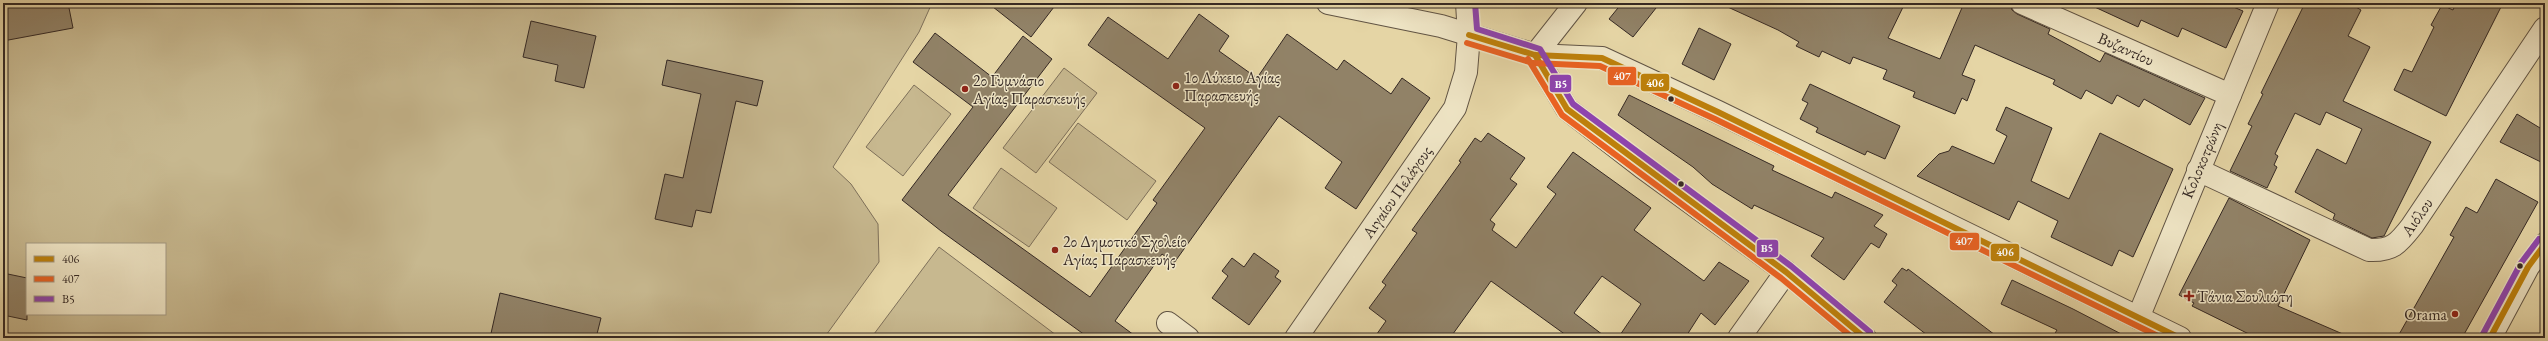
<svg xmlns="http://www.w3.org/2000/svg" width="2548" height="341" font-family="'EB Garamond',serif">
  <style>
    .green { fill: #c7b88f; stroke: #7e705a; fill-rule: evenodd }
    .building { fill: #918267; stroke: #352924 }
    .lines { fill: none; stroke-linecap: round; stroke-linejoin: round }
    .minor-casing { stroke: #615444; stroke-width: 24 }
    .minor { stroke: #eee4c4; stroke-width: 22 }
    .bus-1-casing { stroke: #eee4c4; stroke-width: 9 }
    .bus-2-casing { stroke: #eee4c4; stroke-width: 9 }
    .bus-3-casing { stroke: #eee4c4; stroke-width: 9 }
    .bus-1 { stroke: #bd800b; stroke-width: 6 }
    .bus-2 { stroke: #e96222; stroke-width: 6 }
    .bus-3 { stroke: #8e44ad; stroke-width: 6 }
    .poi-dot { fill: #8f2418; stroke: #eee4c4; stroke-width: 1.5 }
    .bus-dot { fill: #352924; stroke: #eee4c4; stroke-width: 1.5 }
    .labels { text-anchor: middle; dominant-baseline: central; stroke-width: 3; stroke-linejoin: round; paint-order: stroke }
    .street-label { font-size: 16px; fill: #352924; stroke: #eee4c4 }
    .poi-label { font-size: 16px; fill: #352924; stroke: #eee4c4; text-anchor: start }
    .line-badge { stroke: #eee4c4; stroke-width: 1.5 }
    .badge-label { font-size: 11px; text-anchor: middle; font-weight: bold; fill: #fff }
  </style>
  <rect width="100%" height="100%" fill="#e5d5a5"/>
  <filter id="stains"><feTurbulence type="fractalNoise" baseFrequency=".005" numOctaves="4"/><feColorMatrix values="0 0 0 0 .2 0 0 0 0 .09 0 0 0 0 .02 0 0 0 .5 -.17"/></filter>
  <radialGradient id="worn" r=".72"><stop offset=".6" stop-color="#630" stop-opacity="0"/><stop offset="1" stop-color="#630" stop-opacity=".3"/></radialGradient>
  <g class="green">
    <path d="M3,3H932L919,32L833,167L851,184L878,224L879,262L824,338H3ZM27,244H165V314H27Z"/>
    <polygon points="1064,68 1097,93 1036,173 1003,148"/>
    <polygon points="914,85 951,114 903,176 866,147"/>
    <polygon points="1078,123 1156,181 1127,220 1049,162"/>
    <polygon points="1001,168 1057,208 1029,247 973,208"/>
    <polygon points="939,247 1060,338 871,338"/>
  </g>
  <g class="building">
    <polygon points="3,3 68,3 73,28 3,41"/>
    <polygon points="988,3 1057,3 1031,37"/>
    <polygon points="1622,3 1660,3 1633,37 1609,19"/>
    <polygon points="1719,3 1905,3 1888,38 1940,59 1964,3 2010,3 2012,10 2017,14 2050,29 2048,34 2100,62 2105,53 2205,98 2190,125 2144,99 2139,107 2117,95 2112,104 2086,90 2081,99 2053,84 2055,80 1975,45 1962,75 1975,80 1967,101 1962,98 1955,114 1913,97 1915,92 1883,79 1887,70 1853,57 1850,64 1822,51 1819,57 1796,46 1799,42 1778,30"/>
    <polygon points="2086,3 2224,3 2243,11 2226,48 2182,28 2178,37 2141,20 2138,27"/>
    <polygon points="2305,3 2349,3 2361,10 2348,36 2370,47 2343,101 2431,142 2384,236 2372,238 2333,219 2335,214 2295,192 2317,149 2346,164 2362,129 2326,112 2320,125 2295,113 2275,154 2278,156 2274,165 2277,167 2267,188 2230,171 2252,126 2248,124 2263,94 2261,93"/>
    <polygon points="2456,3 2503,3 2446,116 2394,90 2404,69 2412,72 2434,27 2431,25 2442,5 2453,10"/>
    <polygon points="1199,14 1229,36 1219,51 1257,78 1287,34 1337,70 1344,60 1391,94 1402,78 1430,98 1356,209 1325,188 1342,162 1279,116 1174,263 1162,254 1115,321 1138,338 1089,338 941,231 902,200 973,107 913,62 935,33 992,77 1023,36 1052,59 948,195 1090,297 1157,203 1153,200 1205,128 1088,45 1108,17 1168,59"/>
    <polygon points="531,21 596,36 584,88 555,81 558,65 523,57"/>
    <polygon points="1699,28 1731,44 1714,80 1682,64"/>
    <polygon points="667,60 763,81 757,106 736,101 711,213 696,210 692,227 655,219 665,174 683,178 701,94 662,85"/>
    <polygon points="1810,84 1900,126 1885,159 1867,151 1865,155 1816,132 1818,128 1800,119 1808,103 1802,100"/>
    <polygon points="1629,95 1774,166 1772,170 1832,198 1835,192 1883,215 1874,226 1887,234 1879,248 1871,243 1844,280 1811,256 1824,238 1754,205 1752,209 1712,184 1693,167 1618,115"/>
    <polygon points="2006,107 2052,128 2031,181 2069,199 2100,133 2173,169 2133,257 2119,250 2112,266 2051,237 2058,221 2018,201 2009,220 1917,176 1939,154 1949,151 1952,146 1994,164 2007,136 1996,130"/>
    <polygon points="2517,114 2545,131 2545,164 2500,142"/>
    <polygon points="1488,133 1525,158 1510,179 1517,184 1490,220 1495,224 1492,230 1516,248 1556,194 1547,187 1573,152 1651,208 1634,230 1704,281 1719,262 1749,281 1715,325 1701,313 1685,338 1618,338 1641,304 1602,276 1574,313 1607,338 1570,338 1491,281 1450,338 1374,338 1386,321 1369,308 1386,285 1382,282 1417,233 1412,230 1461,162 1459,161 1475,138 1481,142"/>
    <polygon points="2496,179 2538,202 2462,338 2397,338 2454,237 2450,235 2466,207 2477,213"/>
    <polygon points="2229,198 2310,240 2278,306 2352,338 2257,338 2192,306 2194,303 2179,295"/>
    <polygon points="1254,253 1279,271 1275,277 1281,281 1249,325 1212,298 1228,276 1222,271 1232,258 1244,267"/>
    <polygon points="1902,268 1907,271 1908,269 1999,338 1931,338 1884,302 1897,285 1892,281"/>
    <polygon points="3,273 27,278 27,320 3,315"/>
    <polygon points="2012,280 2073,309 2129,338 2052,338 2057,330 2001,304"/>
    <polygon points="500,293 601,318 596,338 490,338"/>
  </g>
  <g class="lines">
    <defs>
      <g id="minor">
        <polyline points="1328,3 1441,26 1535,55 1602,58 1718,112 2180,338"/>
        <polyline points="2022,3 2230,95"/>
        <polyline points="1535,55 1567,109 1642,167 1786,272 1865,338"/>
        <polyline points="1535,55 1576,3"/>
        <path d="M2198,170L2369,250C2392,251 2398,244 2412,226L2545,28"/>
        <polyline points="2138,318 2268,3"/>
        <polyline points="1168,323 1188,338"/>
        <polyline points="1296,338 1455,108 1466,72 1469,35 1467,3"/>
        <polyline points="1739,338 1786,272"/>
        <polyline points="2490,338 2528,267 2545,244"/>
      </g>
    </defs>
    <use href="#minor" class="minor-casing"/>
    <use href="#minor" class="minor"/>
    <defs>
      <g id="bus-1">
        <polyline points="1469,35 1535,55 1602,58 1718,112 2180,338"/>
        <polyline points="1535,55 1567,109 1786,272 1865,338"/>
        <polyline points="2490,338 2528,267 2545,244"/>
      </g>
      <g id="bus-2">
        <polyline points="1467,43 1533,63 1600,66 1715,119 2162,338"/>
        <polyline points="1528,59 1562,115 1781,278 1853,338"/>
      </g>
      <g id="bus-3">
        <polyline points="1475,3 1477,29 1540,49 1573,104 1791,266 1870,332"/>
        <polyline points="2483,334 2521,263 2539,239"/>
      </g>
    </defs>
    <use href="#bus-1" class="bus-1-casing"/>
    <use href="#bus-2" class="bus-2-casing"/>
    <use href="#bus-3" class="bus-3-casing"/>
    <use href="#bus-1" class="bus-1"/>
    <use href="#bus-2" class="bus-2"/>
    <use href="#bus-3" class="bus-3"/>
  </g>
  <g class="poi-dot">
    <circle cx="1176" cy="86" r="4"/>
    <circle cx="965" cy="89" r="4"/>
    <circle cx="1055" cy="250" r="4"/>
    <path d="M2187 290h4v4h4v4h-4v4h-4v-4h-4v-4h4z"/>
    <circle cx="2455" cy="314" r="4"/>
  </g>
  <g class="bus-dot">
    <circle cx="1671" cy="99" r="3.5"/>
    <circle cx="1681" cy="184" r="3.5"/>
    <circle cx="2520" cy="266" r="3.5"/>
  </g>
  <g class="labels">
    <g class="street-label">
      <text transform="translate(2126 49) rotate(24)">Βυζαντίου</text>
      <text transform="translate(2202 160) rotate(-67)">Κολοκοτρώνη</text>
      <text transform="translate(1397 192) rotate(-55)">Αιγαίου Πελάγους</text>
      <text transform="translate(2417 217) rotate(-55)">Αιόλου</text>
    </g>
    <g class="poi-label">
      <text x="1184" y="77">1ο Λύκειο Αγίας<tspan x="1184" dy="18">Παρασκευής</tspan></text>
      <text x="973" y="80">2ο Γυμνάσιο<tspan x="973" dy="18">Αγίας Παρασκευής</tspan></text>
      <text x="1063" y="241">2ο Δημοτικό Σχολείο<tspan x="1063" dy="18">Αγίας Παρασκευής</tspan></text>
      <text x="2197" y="296">Τάνια Σουλιώτη</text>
      <text x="2447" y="314" text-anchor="end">Orama</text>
    </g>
  </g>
  <g class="line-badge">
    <rect x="1607" y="66" width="30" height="20" rx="4" fill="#e96222"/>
    <rect x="1640" y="73" width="30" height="19" rx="4" fill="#bd800b"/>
    <rect x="1549" y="74" width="23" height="19" rx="4" fill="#8e44ad"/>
    <rect x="1949" y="232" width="31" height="19" rx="4" fill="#e96222"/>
    <rect x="1756" y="239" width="23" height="19" rx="4" fill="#8e44ad"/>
    <rect x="1990" y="243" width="30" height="19" rx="4" fill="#bd800b"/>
  </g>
  <g class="badge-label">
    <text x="1622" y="80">407</text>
    <text x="1655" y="87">406</text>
    <text x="1561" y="88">Β5</text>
    <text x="1964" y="245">407</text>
    <text x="1767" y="252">Β5</text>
    <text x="2005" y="256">406</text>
  </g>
  <rect width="2548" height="341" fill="none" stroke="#e5d5a5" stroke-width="16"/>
  <rect x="4" y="4" width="2540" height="333" fill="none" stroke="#352924" stroke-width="2"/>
  <rect x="8" y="8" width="2532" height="325" fill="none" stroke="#352924"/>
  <rect x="26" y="243" width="140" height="72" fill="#eee4c4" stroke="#a49984"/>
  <rect x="34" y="256" width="20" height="6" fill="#bd800b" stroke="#a49984"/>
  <text x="62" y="263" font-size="12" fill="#352924">406</text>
  <rect x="34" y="276" width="20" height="6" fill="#e96222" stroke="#a49984"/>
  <text x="62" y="283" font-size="12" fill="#352924">407</text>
  <rect x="34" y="296" width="20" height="6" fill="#8e44ad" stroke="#a49984"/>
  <text x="62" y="303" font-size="12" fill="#352924">Β5</text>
  <rect width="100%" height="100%" filter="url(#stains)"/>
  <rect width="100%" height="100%" fill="url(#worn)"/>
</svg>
